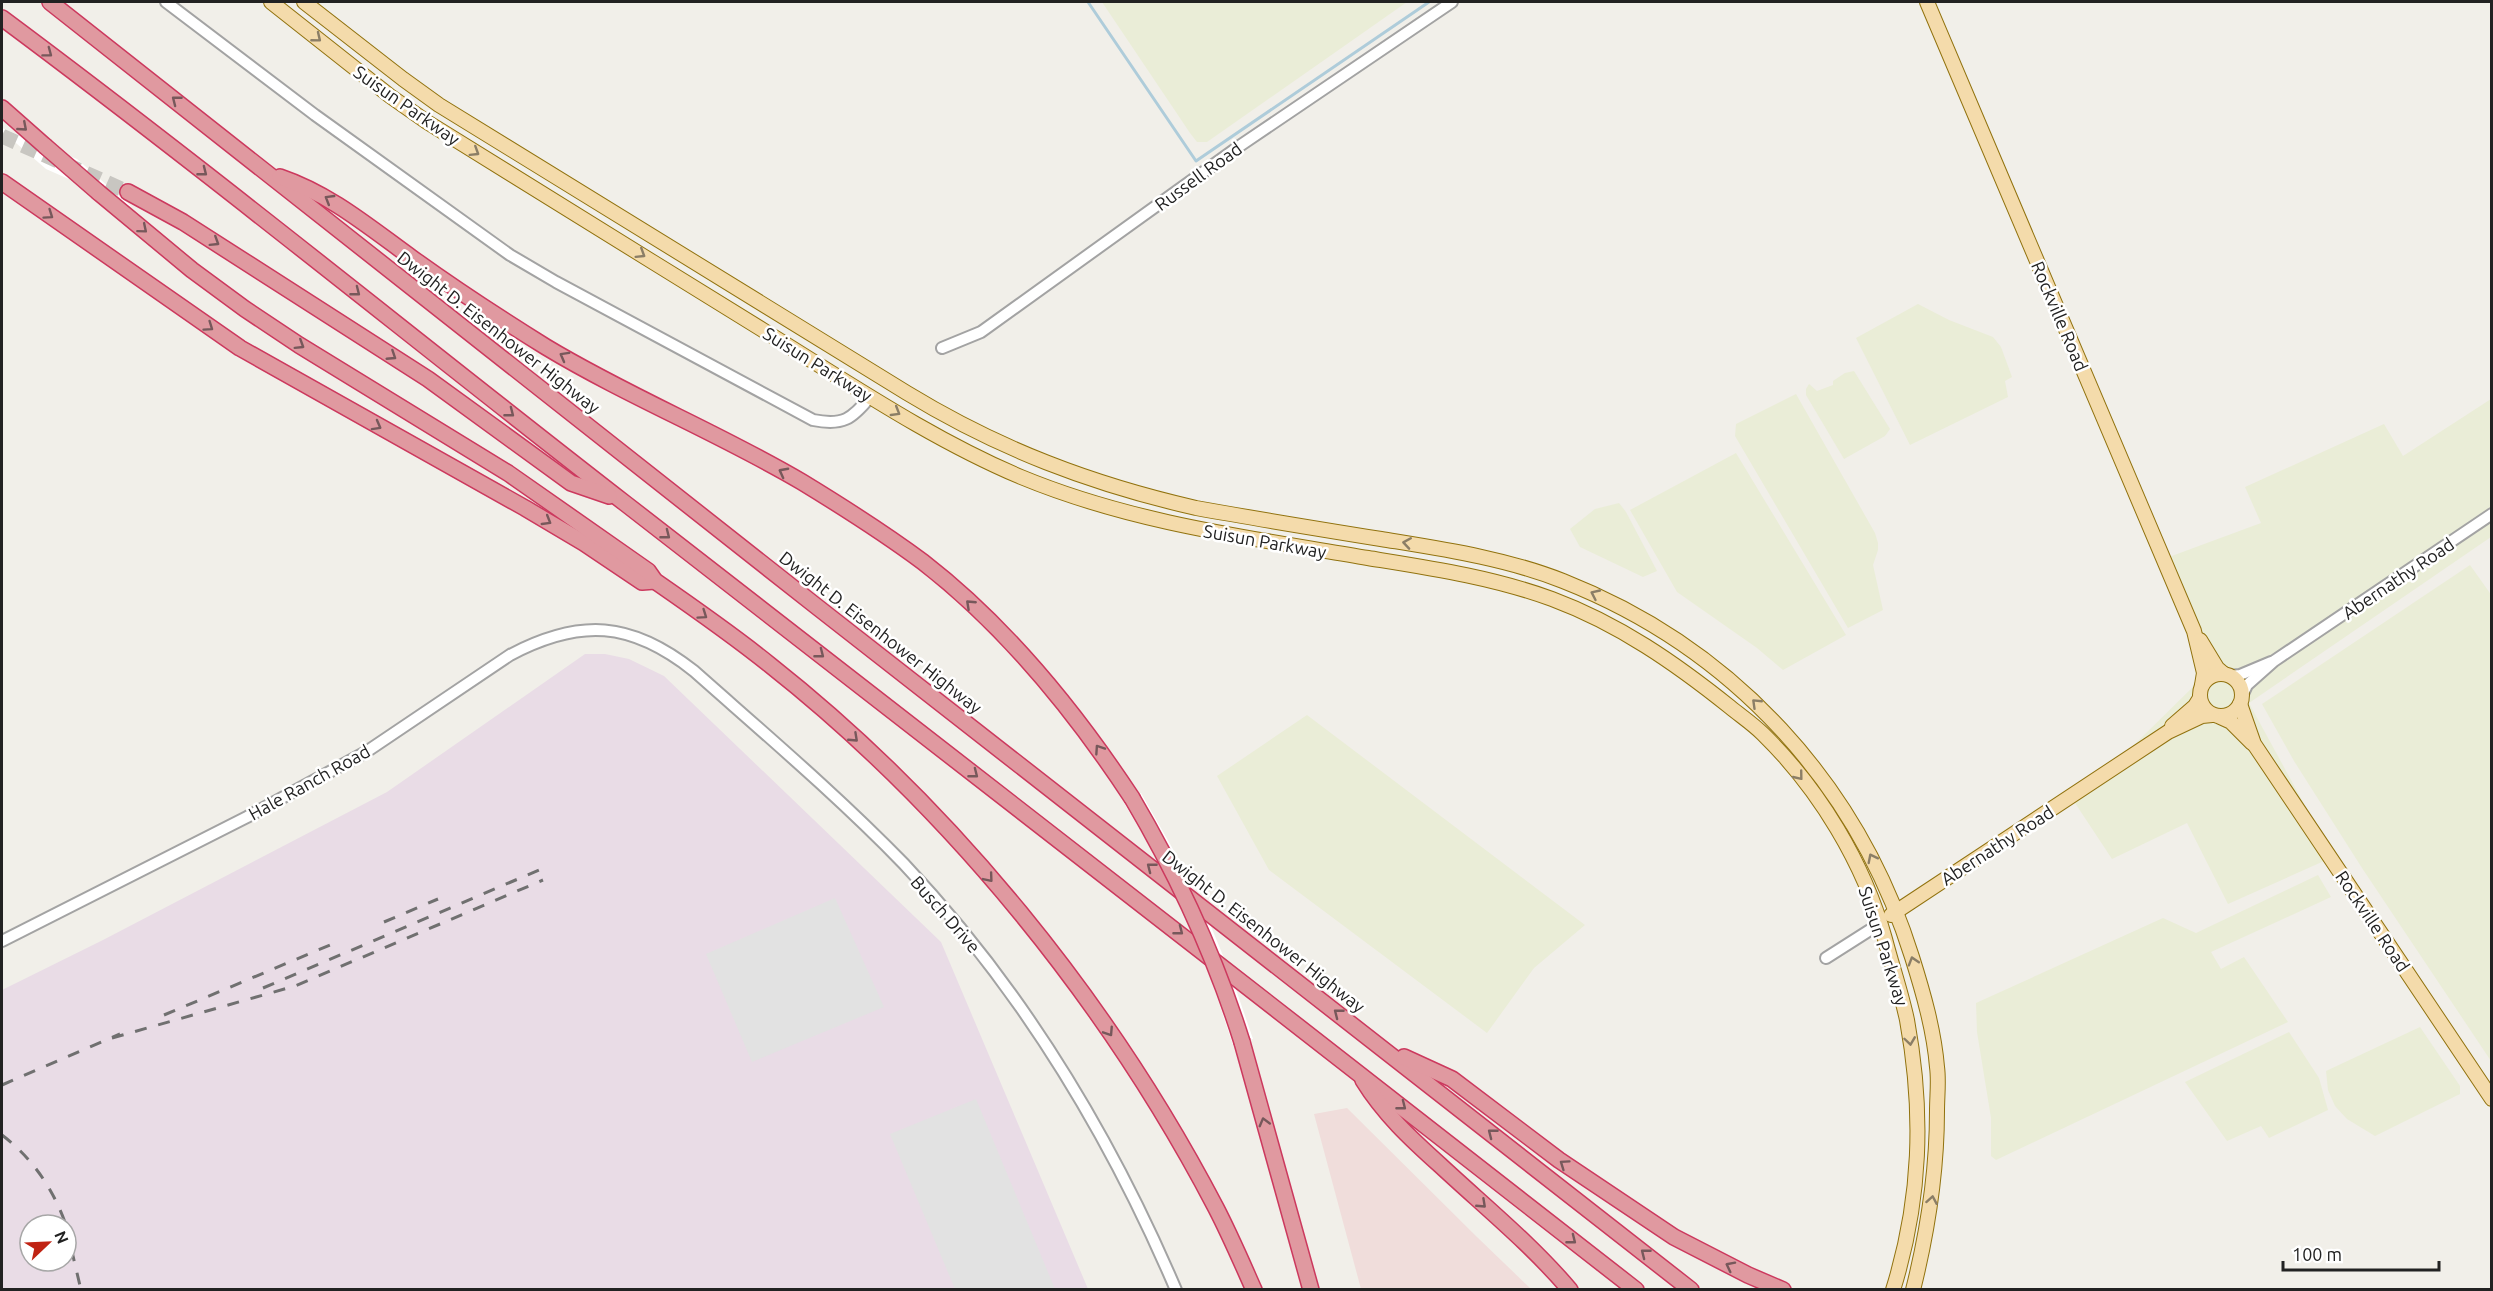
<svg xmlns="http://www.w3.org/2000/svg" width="2493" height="1291" font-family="Ubuntu,sans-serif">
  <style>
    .commercial { fill: #f0dddb }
    .industrial { fill: #e9dce6; fill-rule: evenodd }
    .farmland { fill: #eaedd7 }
    .parking { fill: #e2e2e2 }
    .pier { fill: #fff }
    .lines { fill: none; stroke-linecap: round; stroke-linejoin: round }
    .stream { stroke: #aeccda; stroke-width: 3 }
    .highway-tunnel { stroke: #c8c6c1; stroke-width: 15; stroke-dasharray: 15 8; stroke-linecap: butt }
    .minor-casing { stroke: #a3a3a3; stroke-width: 14 }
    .major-casing { stroke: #91720e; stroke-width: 16 }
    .highway-casing { stroke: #cc395e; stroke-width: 18 }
    .minor { stroke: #fff; stroke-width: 10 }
    .major { stroke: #f4dbab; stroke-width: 14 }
    .highway { stroke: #e099a0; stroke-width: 15 }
    .rail { stroke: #707070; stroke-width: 3; stroke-dasharray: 12 12; stroke-linecap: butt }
    .highway-bridge-casing { stroke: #cc395e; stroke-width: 18; stroke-linecap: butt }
    .highway-bridge { stroke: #e099a0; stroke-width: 15 }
    .oneway { stroke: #8b7e66 }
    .oneway2 { stroke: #77585b }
    .labels { text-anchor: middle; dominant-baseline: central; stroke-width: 5; stroke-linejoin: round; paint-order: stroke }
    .street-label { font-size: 18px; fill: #222; stroke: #fff }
  </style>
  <rect width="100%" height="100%" fill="#f1efe9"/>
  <polygon class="commercial" points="1347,1108 1477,1237 1531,1289 1361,1289 1314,1114"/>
  <path class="industrial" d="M585,654H605L629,659L664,676L941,942L1088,1289L2,1290V990L103,940L387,792ZM30,1225H66V1261H30Z"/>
  <g class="farmland">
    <polygon points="1102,2 1407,2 1207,142 1197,142 1190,133"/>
    <polygon points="1918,304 1949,320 1993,337 2001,347 2012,377 2005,381 2008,397 1910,445 1856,338"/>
    <polygon points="1854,371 1890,429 1885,436 1844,459 1806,395 1806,389 1809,384 1817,391 1833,385 1833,381 1845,373"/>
    <polygon points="1796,394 1875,533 1878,543 1878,550 1873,565 1883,610 1848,628 1735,436 1736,424"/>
    <polygon points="2491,399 2491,537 2249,703 2333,857 2228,904 2187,823 2112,859 2075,803 2198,682 2218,667 2169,557 2261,523 2245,487 2384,424 2403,456"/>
    <polygon points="1736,453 1846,635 1783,670 1757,648 1677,592 1630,510"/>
    <polygon points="1619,503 1626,512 1657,571 1643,577 1580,547 1570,529 1595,509"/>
    <polygon points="2470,565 2492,596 2491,1061 2362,868 2294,761 2262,704"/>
    <polygon points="1307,715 1585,925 1534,968 1487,1033 1269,870 1217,776"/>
    <polygon points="2318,875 2331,897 2211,952 2221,969 2244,957 2288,1022 1996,1160 1991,1156 1991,1118 1977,1032 1976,1003 2163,918 2196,933"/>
    <polygon points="2420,1027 2460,1086 2460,1094 2375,1136 2347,1119 2335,1106 2328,1090 2326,1071"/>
    <polygon points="2289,1032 2319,1078 2328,1110 2269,1138 2261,1126 2227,1141 2185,1082"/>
  </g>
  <g class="parking">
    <polygon points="835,898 884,1007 752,1062 706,954"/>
    <polygon points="976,1099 1055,1289 955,1289 890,1134"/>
  </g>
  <g class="pier">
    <polygon points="2,128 77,159 132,207 46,169 2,131"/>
    <polygon points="1141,793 1174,851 1205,912 1231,975 1253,1039 1233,1045 1212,982 1187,920 1158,860 1124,803"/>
  </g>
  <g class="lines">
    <polyline class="stream" points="1088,2 1196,161 1429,2"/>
    <polyline class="highway-tunnel" points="2,136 128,192"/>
    <defs>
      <g id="minor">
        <path d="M166,2L315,115L510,255L556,282L813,420C843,426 852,419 870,397"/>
        <polyline points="942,348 981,332 1241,145 1452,2"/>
        <polyline points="2229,676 2240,675 2271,662"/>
        <polyline points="2242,696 2247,685 2274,661 2492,514"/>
        <path d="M2,941L247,817L366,752L510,655C580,618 631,621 694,671C765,734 838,796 904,864C1021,988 1109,1133 1176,1290"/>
        <polyline points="1826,958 1881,923"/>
      </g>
      <g id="major">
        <path d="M271,2L390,96L427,122C539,192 653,262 766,332C849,383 931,439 1021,477C1132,523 1250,538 1368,558C1430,568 1492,577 1552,599C1619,624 1675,663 1730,707C1741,716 1753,724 1763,734C1819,789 1864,863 1885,939C1892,966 1901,992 1907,1020C1924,1113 1921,1200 1893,1290"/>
        <path d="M304,2L403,79L439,105L907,393C999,449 1091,484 1196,508C1257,519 1319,529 1381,539C1442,549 1505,558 1563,581C1733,648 1858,784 1912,957C1923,992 1934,1030 1937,1067C1939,1081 1937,1096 1937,1111C1937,1172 1928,1230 1913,1290"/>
        <polyline points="1927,2 2194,631 2204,673 2202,685"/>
        <polyline points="2200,640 2217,668 2224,674"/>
        <circle cx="2221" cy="695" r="21"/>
        <polyline points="2240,704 2254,744 2492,1099"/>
        <polyline points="2220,717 2231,722 2252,743"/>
        <polyline points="2172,726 2195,706 2200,698"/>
        <polyline points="1891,915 2168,732 2202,716 2212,715"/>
      </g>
      <g id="highway">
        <polyline points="50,2 816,606 1691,1290"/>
        <path d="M2,18C213,175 417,342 626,504C963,766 1300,1027 1636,1290"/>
        <polyline points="2,108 45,146"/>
        <path d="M280,177C330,194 369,227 412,258C455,289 501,319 546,347C629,397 719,433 802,482C843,507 884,533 923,562C1007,627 1074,710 1132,798"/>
        <polyline points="2,182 240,348 525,508 584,543 642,582 655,581"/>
        <path d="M98,192L192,270L245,309L299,345L508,473L648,571L655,581C694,608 733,635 770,665C951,808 1109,1003 1216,1208C1230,1235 1242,1263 1254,1290"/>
        <polyline points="128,192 183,222 428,379 571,483 609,496"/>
        <polyline points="1242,1042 1311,1290"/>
        <polyline points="1404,1057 1452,1079 1559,1160 1674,1237 1748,1275 1783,1290"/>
        <path d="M1363,1080C1384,1114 1411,1139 1440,1165C1484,1206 1531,1244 1570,1290"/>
      </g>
    </defs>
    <use href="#minor" class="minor-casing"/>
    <use href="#major" class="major-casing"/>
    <use href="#highway" class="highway-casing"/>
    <use href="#minor" class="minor"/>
    <use href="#major" class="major"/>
    <use href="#highway" class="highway"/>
    <g class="rail">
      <polyline points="384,922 438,899"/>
      <polyline points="263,988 539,870"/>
      <polyline points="164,1015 330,945"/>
      <polyline points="112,1038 295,986 543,880"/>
      <polyline points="2,1085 120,1034"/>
      <path d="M2,1135C32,1158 53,1188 66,1225"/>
      <polyline points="66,1226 81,1290"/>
    </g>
    <defs>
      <g id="highway-bridge">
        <polyline points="45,146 98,192"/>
        <path d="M1132,798C1178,876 1215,956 1242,1042"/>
      </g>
    </defs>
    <use href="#highway-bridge" class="highway-bridge-casing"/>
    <use href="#highway-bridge" class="highway-bridge"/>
  </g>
  <defs><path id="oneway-chevron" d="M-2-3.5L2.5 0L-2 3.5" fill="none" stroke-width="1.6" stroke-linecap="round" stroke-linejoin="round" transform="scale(1.5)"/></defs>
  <g class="oneway">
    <use href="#oneway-chevron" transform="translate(317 38) rotate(39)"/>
    <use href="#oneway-chevron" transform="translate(475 152) rotate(32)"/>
    <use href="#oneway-chevron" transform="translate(641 254) rotate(32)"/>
    <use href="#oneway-chevron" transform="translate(896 412) rotate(31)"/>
    <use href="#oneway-chevron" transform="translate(1407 543) rotate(-171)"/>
    <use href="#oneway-chevron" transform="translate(1595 594) rotate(-155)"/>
    <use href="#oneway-chevron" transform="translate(1756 703) rotate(-136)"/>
    <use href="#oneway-chevron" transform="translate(1799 776) rotate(51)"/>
    <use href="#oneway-chevron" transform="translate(1872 858) rotate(-117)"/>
    <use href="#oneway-chevron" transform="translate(1913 961) rotate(-107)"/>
    <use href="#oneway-chevron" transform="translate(1910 1041) rotate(82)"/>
    <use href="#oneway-chevron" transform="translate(1932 1200) rotate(-80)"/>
  </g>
  <g class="oneway2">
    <use href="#oneway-chevron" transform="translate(48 53) rotate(37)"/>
    <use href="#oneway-chevron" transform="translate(176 100) rotate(-142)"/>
    <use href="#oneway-chevron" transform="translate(23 127) rotate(41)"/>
    <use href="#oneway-chevron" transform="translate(203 172) rotate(38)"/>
    <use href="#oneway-chevron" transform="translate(329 199) rotate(-149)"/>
    <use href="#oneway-chevron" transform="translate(49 215) rotate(35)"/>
    <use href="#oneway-chevron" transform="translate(143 229) rotate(40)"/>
    <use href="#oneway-chevron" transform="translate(215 242) rotate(32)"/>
    <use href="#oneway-chevron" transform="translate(356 292) rotate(38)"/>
    <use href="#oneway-chevron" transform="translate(209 327) rotate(35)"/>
    <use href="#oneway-chevron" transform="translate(300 345) rotate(32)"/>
    <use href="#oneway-chevron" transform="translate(392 356) rotate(33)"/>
    <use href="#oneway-chevron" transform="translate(564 356) rotate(-151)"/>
    <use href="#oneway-chevron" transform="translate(510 413) rotate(38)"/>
    <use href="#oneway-chevron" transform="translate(377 426) rotate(29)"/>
    <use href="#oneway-chevron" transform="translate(783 472) rotate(-152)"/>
    <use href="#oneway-chevron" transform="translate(547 521) rotate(31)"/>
    <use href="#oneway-chevron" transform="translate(666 535) rotate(38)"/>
    <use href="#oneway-chevron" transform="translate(970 604) rotate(-137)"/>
    <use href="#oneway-chevron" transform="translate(703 615) rotate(35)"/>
    <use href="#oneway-chevron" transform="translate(820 654) rotate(38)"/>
    <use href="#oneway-chevron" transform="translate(854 738) rotate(43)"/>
    <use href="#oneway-chevron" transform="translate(1099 749) rotate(-124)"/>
    <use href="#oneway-chevron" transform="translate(974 774) rotate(38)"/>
    <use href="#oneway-chevron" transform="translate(1151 867) rotate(-142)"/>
    <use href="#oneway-chevron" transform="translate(989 878) rotate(50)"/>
    <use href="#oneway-chevron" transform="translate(1179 931) rotate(38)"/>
    <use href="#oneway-chevron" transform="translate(1338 1013) rotate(-142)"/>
    <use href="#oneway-chevron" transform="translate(1109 1032) rotate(57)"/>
    <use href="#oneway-chevron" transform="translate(1402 1106) rotate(38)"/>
    <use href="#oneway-chevron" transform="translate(1264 1122) rotate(-105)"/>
    <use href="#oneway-chevron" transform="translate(1492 1133) rotate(-142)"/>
    <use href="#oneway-chevron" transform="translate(1564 1164) rotate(-145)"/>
    <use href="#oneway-chevron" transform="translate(1482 1204) rotate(43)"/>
    <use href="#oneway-chevron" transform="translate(1572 1240) rotate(38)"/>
    <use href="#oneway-chevron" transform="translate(1645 1253) rotate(-142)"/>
    <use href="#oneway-chevron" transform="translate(1730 1266) rotate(-153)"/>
  </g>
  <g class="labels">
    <g class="street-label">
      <text transform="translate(407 105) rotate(35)">Suisun Parkway</text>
      <text transform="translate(1198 176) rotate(-36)">Russell Road</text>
      <text transform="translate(2060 316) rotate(67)">Rockville Road</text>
      <text transform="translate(499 332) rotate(38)">Dwight D. Eisenhower Highway</text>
      <text transform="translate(818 364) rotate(32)">Suisun Parkway</text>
      <text transform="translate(1265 541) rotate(10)">Suisun Parkway</text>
      <text transform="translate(2398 578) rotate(-34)">Abernathy Road</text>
      <text transform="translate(881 632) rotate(38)">Dwight D. Eisenhower Highway</text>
      <text transform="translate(309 782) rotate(-29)">Hale Ranch Road</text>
      <text transform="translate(1997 845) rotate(-33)">Abernathy Road</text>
      <text transform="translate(946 914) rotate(49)">Busch Drive</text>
      <text transform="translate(2373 921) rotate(56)">Rockville Road</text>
      <text transform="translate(1264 931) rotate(38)">Dwight D. Eisenhower Highway</text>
      <text transform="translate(1884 946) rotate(72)">Suisun Parkway</text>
    </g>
  </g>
  <rect width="2493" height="1291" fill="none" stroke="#222222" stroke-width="6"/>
  <g transform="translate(48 1243) rotate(67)"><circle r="28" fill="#ffffff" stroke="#a7a7a7" stroke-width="1.5"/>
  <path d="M0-4.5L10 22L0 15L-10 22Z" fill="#c02313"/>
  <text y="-9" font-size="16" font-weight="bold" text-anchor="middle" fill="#222222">N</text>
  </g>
  <path d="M2283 1261v9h156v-9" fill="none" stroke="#222222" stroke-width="3"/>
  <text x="2292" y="1261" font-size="18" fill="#222222" stroke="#ffffff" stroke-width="4.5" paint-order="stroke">100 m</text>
</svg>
